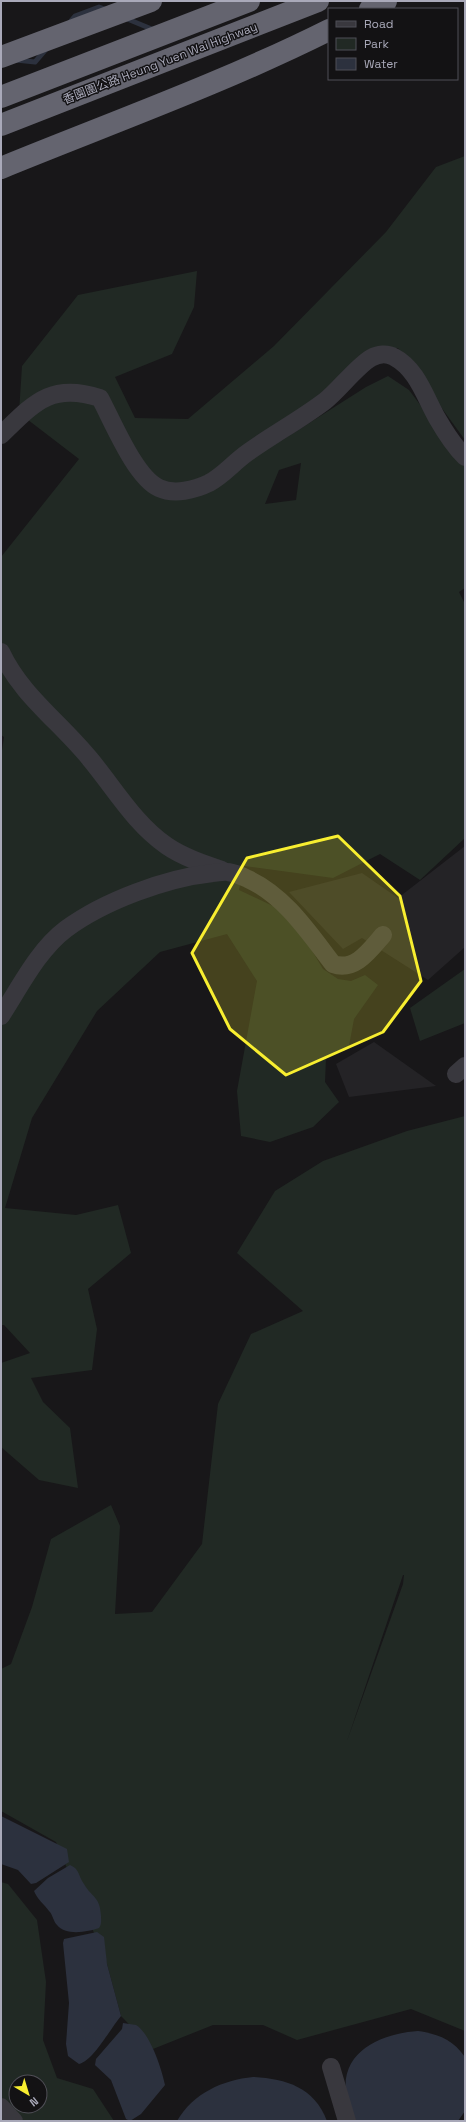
<svg xmlns="http://www.w3.org/2000/svg" width="466" height="2122" font-family="'Space Grotesk','Noto Sans SC',sans-serif">
  <style>
    .built { fill: #242326 }
    .green { fill: #212924; fill-rule: evenodd }
    .water { fill: #2c313e }
    .lines { fill: none; stroke-linecap: round; stroke-linejoin: round }
    .stream { stroke: #2c313e; stroke-width: 5 }
    .minor { stroke: #39383e; stroke-width: 18 }
    .highway { stroke: #64646f; stroke-width: 22 }
    .marked { fill: #f8ee30; fill-opacity: 0.2; stroke: #f8ee30; stroke-width: 3; stroke-linejoin: round }
    .labels { text-anchor: middle; dominant-baseline: central; stroke-width: 3; stroke-linejoin: round; paint-order: stroke }
    .street-label { font-size: 12px; fill: #a9a9b9; stroke: #131214 }
  </style>
  <rect width="100%" height="100%" fill="#181719"/>
  <g class="built">
    <polygon points="465,846 465,947 428,980 362,938 343,949 289,892 362,873 398,898"/>
    <polygon points="374,1042 436,1086 349,1097 336,1064"/>
  </g>
  <g class="green">
    <path d="M465,156V440L398,348H383L281,441L366,387L388,376L409,390L465,464V588L459,592L465,604V838L420,880L380,854L333,878L244,866L239,890L275,907L305,939L323,969L338,979L351,981L365,975L378,985L354,1019L349,1046L326,1059L325,1082L339,1102L313,1127L270,1142L241,1136L237,1091L257,981L227,934L160,952L97,1011L32,1118L5,1208L76,1215L118,1205L131,1253L88,1289L97,1329L92,1370L31,1378L43,1402L70,1428L78,1488L39,1480L1,1447V1363L30,1353L4,1325H1V757L4,737L1,735V557L79,459L19,413L22,366L78,295L197,271L194,307L172,354L115,377L135,418L188,419L274,346L386,232L436,167ZM301,463L296,500L265,504L279,470Z"/>
    <polygon points="465,969 465,1023 420,1041 410,1008"/>
    <path d="M465,1116V2031L411,2009L297,2040L263,2025H213L153,2049L121,2016L107,1964L56,1842L1,1811V1669L11,1664L32,1607L51,1539L111,1505L120,1526L115,1614L152,1612L202,1544L218,1404L251,1334L303,1311L237,1253L275,1191L323,1161L407,1131ZM404,1575L403,1584L347,1741L403,1575Z"/>
    <path d="M1,1882L8,1884L37,1920L46,1982L43,2040L57,2078L93,2089L114,2121H24L1,2097ZM16,2082H40V2106H16Z"/>
  </g>
  <g class="water">
    <polygon points="1,1816 67,1849 69,1862 36,1883 31,1884 18,1870 1,1864"/>
    <path d="M70,1865C80,1869 78,1876 84,1884C92,1898 100,1896 101,1916C101,1920 102,1924 99,1928C88,1932 65,1936 57,1925C53,1921 53,1915 49,1911C44,1904 37,1899 34,1891L48,1878Z"/>
    <path d="M97,1932L104,1937L107,1964L121,2016C110,2029 93,2061 79,2064L68,2056L66,2044L69,2003L63,1943L64,1939Z"/>
    <path d="M123,2023C127,2024 132,2024 136,2025C150,2033 162,2070 165,2085L141,2114L130,2121L126,2119L111,2080L95,2065L96,2059L122,2029Z"/>
    <path d="M418,2031C439,2034 453,2040 465,2057V2111L458,2121H355C352,2112 347,2101 346,2092C341,2050 384,2033 418,2031Z"/>
    <path d="M253,2077C286,2079 314,2087 327,2121H177C193,2093 223,2080 253,2077Z"/>
  </g>
  <g class="lines">
    <g class="stream">
      <polyline points="125,18 154,30"/>
      <polyline points="70,22 75,16 99,7 107,10"/>
      <polyline points="16,60 35,62 47,48"/>
    </g>
    <g class="minor">
      <path d="M1,435C34,403 51,382 100,398C113,422 135,477 159,488C174,495 195,490 209,483C224,475 233,463 247,453C272,435 300,420 325,401C339,390 357,366 371,358C378,354 387,353 394,357C417,369 425,397 437,418C445,432 454,446 465,457"/>
      <path d="M1,652C21,695 60,722 90,759C115,789 134,823 167,846C183,857 204,864 222,870"/>
      <path d="M1,1016C20,987 38,950 66,929C104,901 166,878 213,873C217,873 223,871 228,872C234,873 242,876 248,879C285,896 309,933 333,964C355,972 370,950 383,935"/>
      <polyline points="456,1074 465,1066"/>
      <polyline points="331,2067 347,2121"/>
      <polyline points="1,2107 14,2121"/>
    </g>
    <g class="highway">
      <polyline points="370,9 386,1"/>
      <polyline points="1,57 151,1"/>
      <polyline points="1,97 249,1"/>
      <polyline points="1,125 318,1"/>
      <path d="M1,168C111,123 223,83 329,30"/>
    </g>
  </g>
  <path class="marked" d="M338,836L400,896L421,981L383,1032L286,1075L230,1029L192,953L247,858Z"/>
  <g class="labels">
    <g class="street-label">
      <text transform="translate(160 63) rotate(-21)">香園圍公路 Heung Yuen Wai Highway</text>
    </g>
  </g>
  <rect width="466" height="2122" fill="none" stroke="#a9a9b9" stroke-width="4"/>
  <rect x="328" y="8" width="130" height="72" fill="#131214" stroke="#4f4e56"/>
  <rect x="336" y="21" width="20" height="6" fill="#39383e" stroke="#4f4e56"/>
  <text x="364" y="28" font-size="12" fill="#a9a9b9">Road</text>
  <rect x="336" y="38" width="20" height="12" fill="#212924" stroke="#4f4e56"/>
  <text x="364" y="48" font-size="12" fill="#a9a9b9">Park</text>
  <rect x="336" y="58" width="20" height="12" fill="#2c313e" stroke="#4f4e56"/>
  <text x="364" y="68" font-size="12" fill="#a9a9b9">Water</text>
  <g transform="translate(28 2094) rotate(142)"><circle r="19" fill="#131214" stroke="#4f4e56"/>
  <path d="M0-3L7 15L0 10L-7 15Z" fill="#f8ee30"/>
  <text y="-6" font-size="11" font-weight="bold" text-anchor="middle" fill="#a9a9b9">N</text>
  </g>
</svg>
